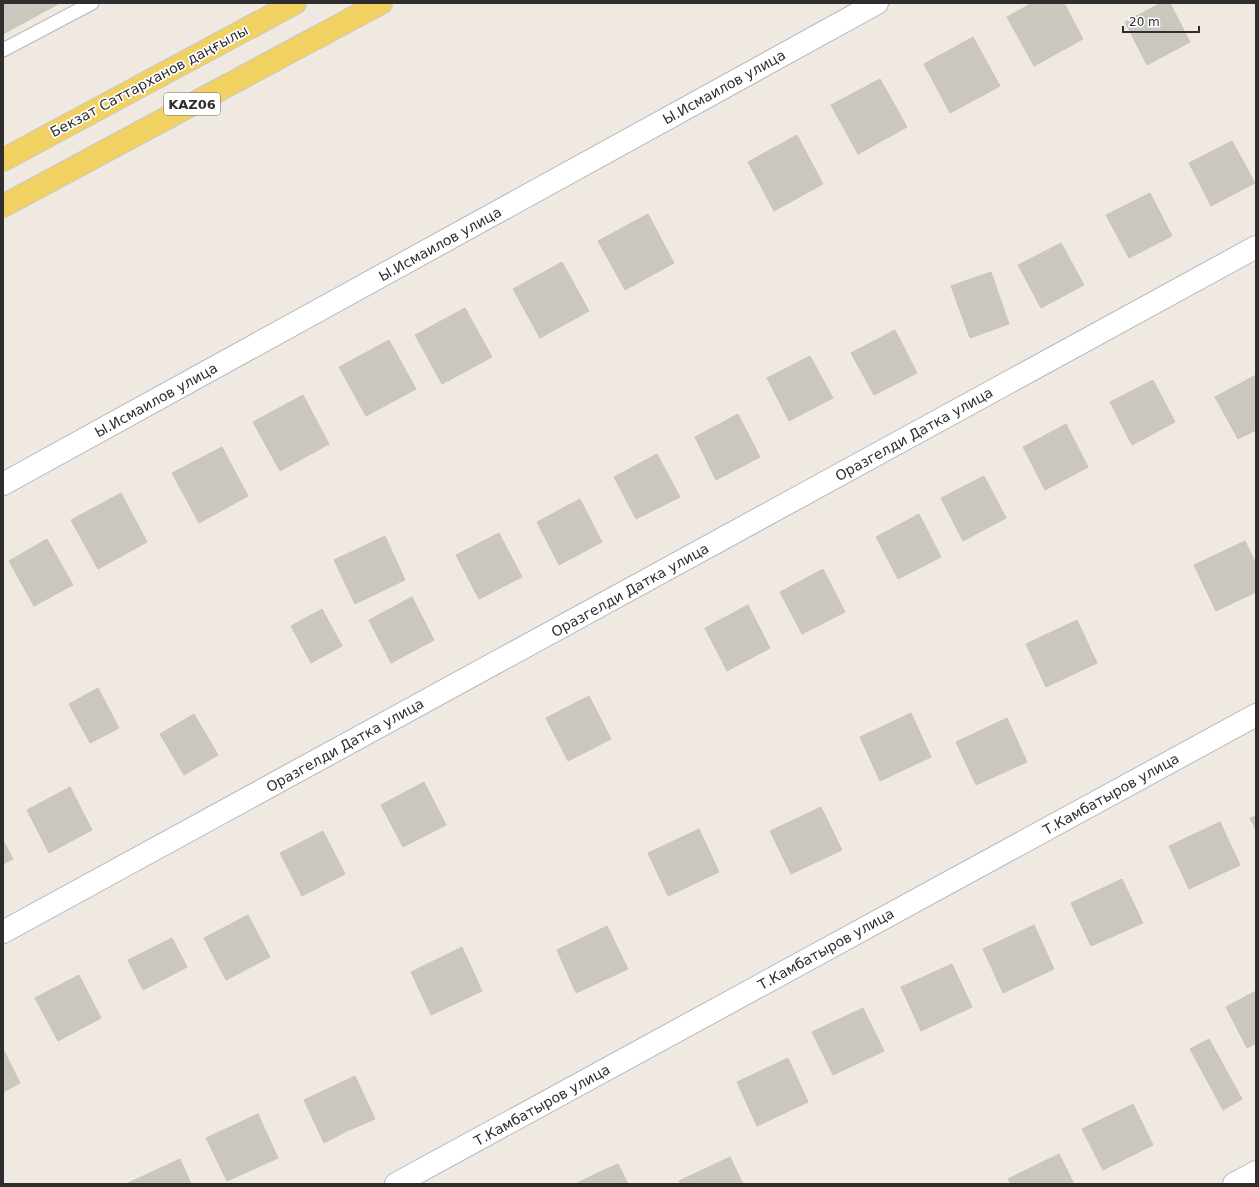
<svg xmlns="http://www.w3.org/2000/svg" width="1259" height="1187" font-family="'DejaVu Sans',sans-serif">
  <style>
    .building { fill: #cbc7bf; stroke: #cbc5ba }
    .lines { fill: none; stroke-linecap: round; stroke-linejoin: round }
    .lane-casing { stroke: #b4b7c1; stroke-width: 15 }
    .street-casing { stroke: #b4b7c1; stroke-width: 24 }
    .primary-casing { stroke: #c9c9c9; stroke-width: 24 }
    .lane { stroke: #fff; stroke-width: 13 }
    .street { stroke: #fff; stroke-width: 22 }
    .primary { stroke: #f2d163; stroke-width: 22 }
    .labels { text-anchor: middle; dominant-baseline: central; stroke-width: 3.5; stroke-linejoin: round; paint-order: stroke }
    .shield { fill: #fff; stroke: #6d6d6d; stroke-width: 1 }
    .shield-label { font-size: 13px; font-weight: bold; fill: #2e2e2e }
    .street-label { font-size: 14px; fill: #2e2e2e; stroke: #fff }
  </style>
  <rect width="100%" height="100%" fill="#efe9e1"/>
  <g class="building">
    <polygon points="3,3 60,3 3,34"/>
    <polygon points="1032,3 1064,3 1083,39 1034,66 1007,17"/>
    <polygon points="1161,3 1170,3 1190,42 1147,65 1125,22"/>
    <polygon points="973,37 1000,86 950,113 924,64"/>
    <polygon points="880,79 907,127 858,154 831,105"/>
    <polygon points="797,135 823,184 774,211 748,162"/>
    <polygon points="1232,141 1255,183 1211,206 1189,163"/>
    <polygon points="1150,193 1172,236 1129,258 1106,215"/>
    <polygon points="648,214 674,263 625,290 598,241"/>
    <polygon points="1061,243 1084,285 1041,308 1018,265"/>
    <polygon points="562,262 589,311 540,338 513,289"/>
    <polygon points="991,272 1009,324 970,338 951,286"/>
    <polygon points="465,308 492,357 442,384 415,335"/>
    <polygon points="895,330 917,373 874,395 851,353"/>
    <polygon points="389,340 416,389 366,416 339,367"/>
    <polygon points="810,356 833,398 789,421 767,378"/>
    <polygon points="1256,375 1256,430 1238,439 1215,397"/>
    <polygon points="1153,380 1175,422 1132,445 1110,402"/>
    <polygon points="303,395 329,444 280,471 253,422"/>
    <polygon points="738,414 760,457 716,480 695,437"/>
    <polygon points="1066,424 1088,467 1045,490 1023,447"/>
    <polygon points="222,447 248,496 199,523 172,473"/>
    <polygon points="657,454 680,497 636,519 614,477"/>
    <polygon points="984,476 1006,518 963,541 941,498"/>
    <polygon points="121,493 147,542 98,569 71,520"/>
    <polygon points="580,499 602,542 559,565 537,522"/>
    <polygon points="919,514 941,557 898,579 876,537"/>
    <polygon points="499,533 522,577 479,599 456,555"/>
    <polygon points="385,536 405,580 355,604 334,560"/>
    <polygon points="47,539 73,585 34,606 9,561"/>
    <polygon points="1245,541 1256,564 1256,592 1216,611 1194,565"/>
    <polygon points="823,569 845,612 802,634 780,592"/>
    <polygon points="412,597 434,640 391,663 369,620"/>
    <polygon points="748,605 770,648 727,671 705,628"/>
    <polygon points="322,609 342,646 311,663 291,626"/>
    <polygon points="1077,620 1097,663 1046,687 1026,644"/>
    <polygon points="98,688 119,728 90,743 69,704"/>
    <polygon points="589,696 611,739 568,761 546,718"/>
    <polygon points="911,713 931,757 880,781 860,737"/>
    <polygon points="194,714 218,755 184,775 160,734"/>
    <polygon points="1007,718 1027,762 976,785 956,742"/>
    <polygon points="424,782 446,825 403,847 381,805"/>
    <polygon points="70,787 92,830 49,853 27,810"/>
    <polygon points="821,807 842,850 791,874 770,831"/>
    <polygon points="1256,816 1256,830 1250,818"/>
    <polygon points="1220,822 1240,865 1189,889 1169,846"/>
    <polygon points="699,829 719,872 668,896 648,853"/>
    <polygon points="323,831 345,874 302,896 280,853"/>
    <polygon points="3,840 13,859 3,864"/>
    <polygon points="1122,879 1143,923 1091,946 1071,903"/>
    <polygon points="248,915 270,957 226,980 204,938"/>
    <polygon points="1034,925 1054,969 1003,993 983,949"/>
    <polygon points="607,926 628,969 576,993 557,950"/>
    <polygon points="172,938 187,967 143,990 128,960"/>
    <polygon points="462,947 482,991 431,1015 411,972"/>
    <polygon points="952,964 972,1007 921,1031 901,987"/>
    <polygon points="79,975 101,1018 58,1041 35,998"/>
    <polygon points="1256,991 1256,1043 1247,1048 1226,1007"/>
    <polygon points="863,1008 884,1051 833,1075 812,1032"/>
    <polygon points="1209,1039 1242,1099 1223,1110 1190,1049"/>
    <polygon points="3,1049 20,1083 3,1092"/>
    <polygon points="788,1058 808,1102 757,1126 737,1082"/>
    <polygon points="355,1076 375,1119 347,1131 324,1143 304,1100"/>
    <polygon points="1133,1104 1153,1145 1103,1170 1082,1129"/>
    <polygon points="258,1114 278,1158 227,1181 206,1138"/>
    <polygon points="1059,1154 1074,1184 1011,1184 1008,1179"/>
    <polygon points="730,1157 743,1184 681,1184 679,1181"/>
    <polygon points="180,1159 191,1184 129,1184 128,1183"/>
    <polygon points="618,1164 628,1184 575,1184 604,1170"/>
  </g>
  <g class="lines">
    <defs>
      <polyline id="lane" points="3,50 92,3"/>
      <g id="street">
        <polyline points="3,484 877,3"/>
        <polyline points="3,932 1256,247"/>
        <polyline points="396,1184 1256,715"/>
        <polyline points="1234,1184 1256,1172"/>
      </g>
      <g id="primary">
        <polyline points="3,160 295,3"/>
        <polyline points="3,206 381,3"/>
      </g>
    </defs>
    <use href="#lane" class="lane-casing"/>
    <use href="#street" class="street-casing"/>
    <use href="#primary" class="primary-casing"/>
    <use href="#lane" class="lane"/>
    <use href="#street" class="street"/>
    <use href="#primary" class="primary"/>
  </g>
  <g class="labels">
    <rect class="shield" x="164" y="93" width="56" height="22" rx="3"/>
    <g class="shield-label">
      <text x="192" y="104">KАZ06</text>
    </g>
    <g class="street-label">
      <text transform="translate(149 81) rotate(-28)">Бекзат Саттарханов даңғылы</text>
      <text transform="translate(724 87) rotate(-29)">Ы.Исмаилов улица</text>
      <text transform="translate(440 244) rotate(-29)">Ы.Исмаилов улица</text>
      <text transform="translate(156 400) rotate(-29)">Ы.Исмаилов улица</text>
      <text transform="translate(914 434) rotate(-29)">Оразгелди Датка улица</text>
      <text transform="translate(630 590) rotate(-29)">Оразгелди Датка улица</text>
      <text transform="translate(345 745) rotate(-29)">Оразгелди Датка улица</text>
      <text transform="translate(1111 794) rotate(-29)">Т.Камбатыров улица</text>
      <text transform="translate(826 949) rotate(-29)">Т.Камбатыров улица</text>
      <text transform="translate(542 1105) rotate(-29)">Т.Камбатыров улица</text>
    </g>
  </g>
  <rect width="1259" height="1187" fill="none" stroke="#2e2e2e" stroke-width="8"/>
  <path d="M1123 26v6h76v-6" fill="none" stroke="#2e2e2e" stroke-width="2"/>
  <text x="1129" y="26" font-size="12" fill="#2e2e2e" stroke="#ffffff" stroke-width="3" paint-order="stroke">20 m</text>
</svg>
